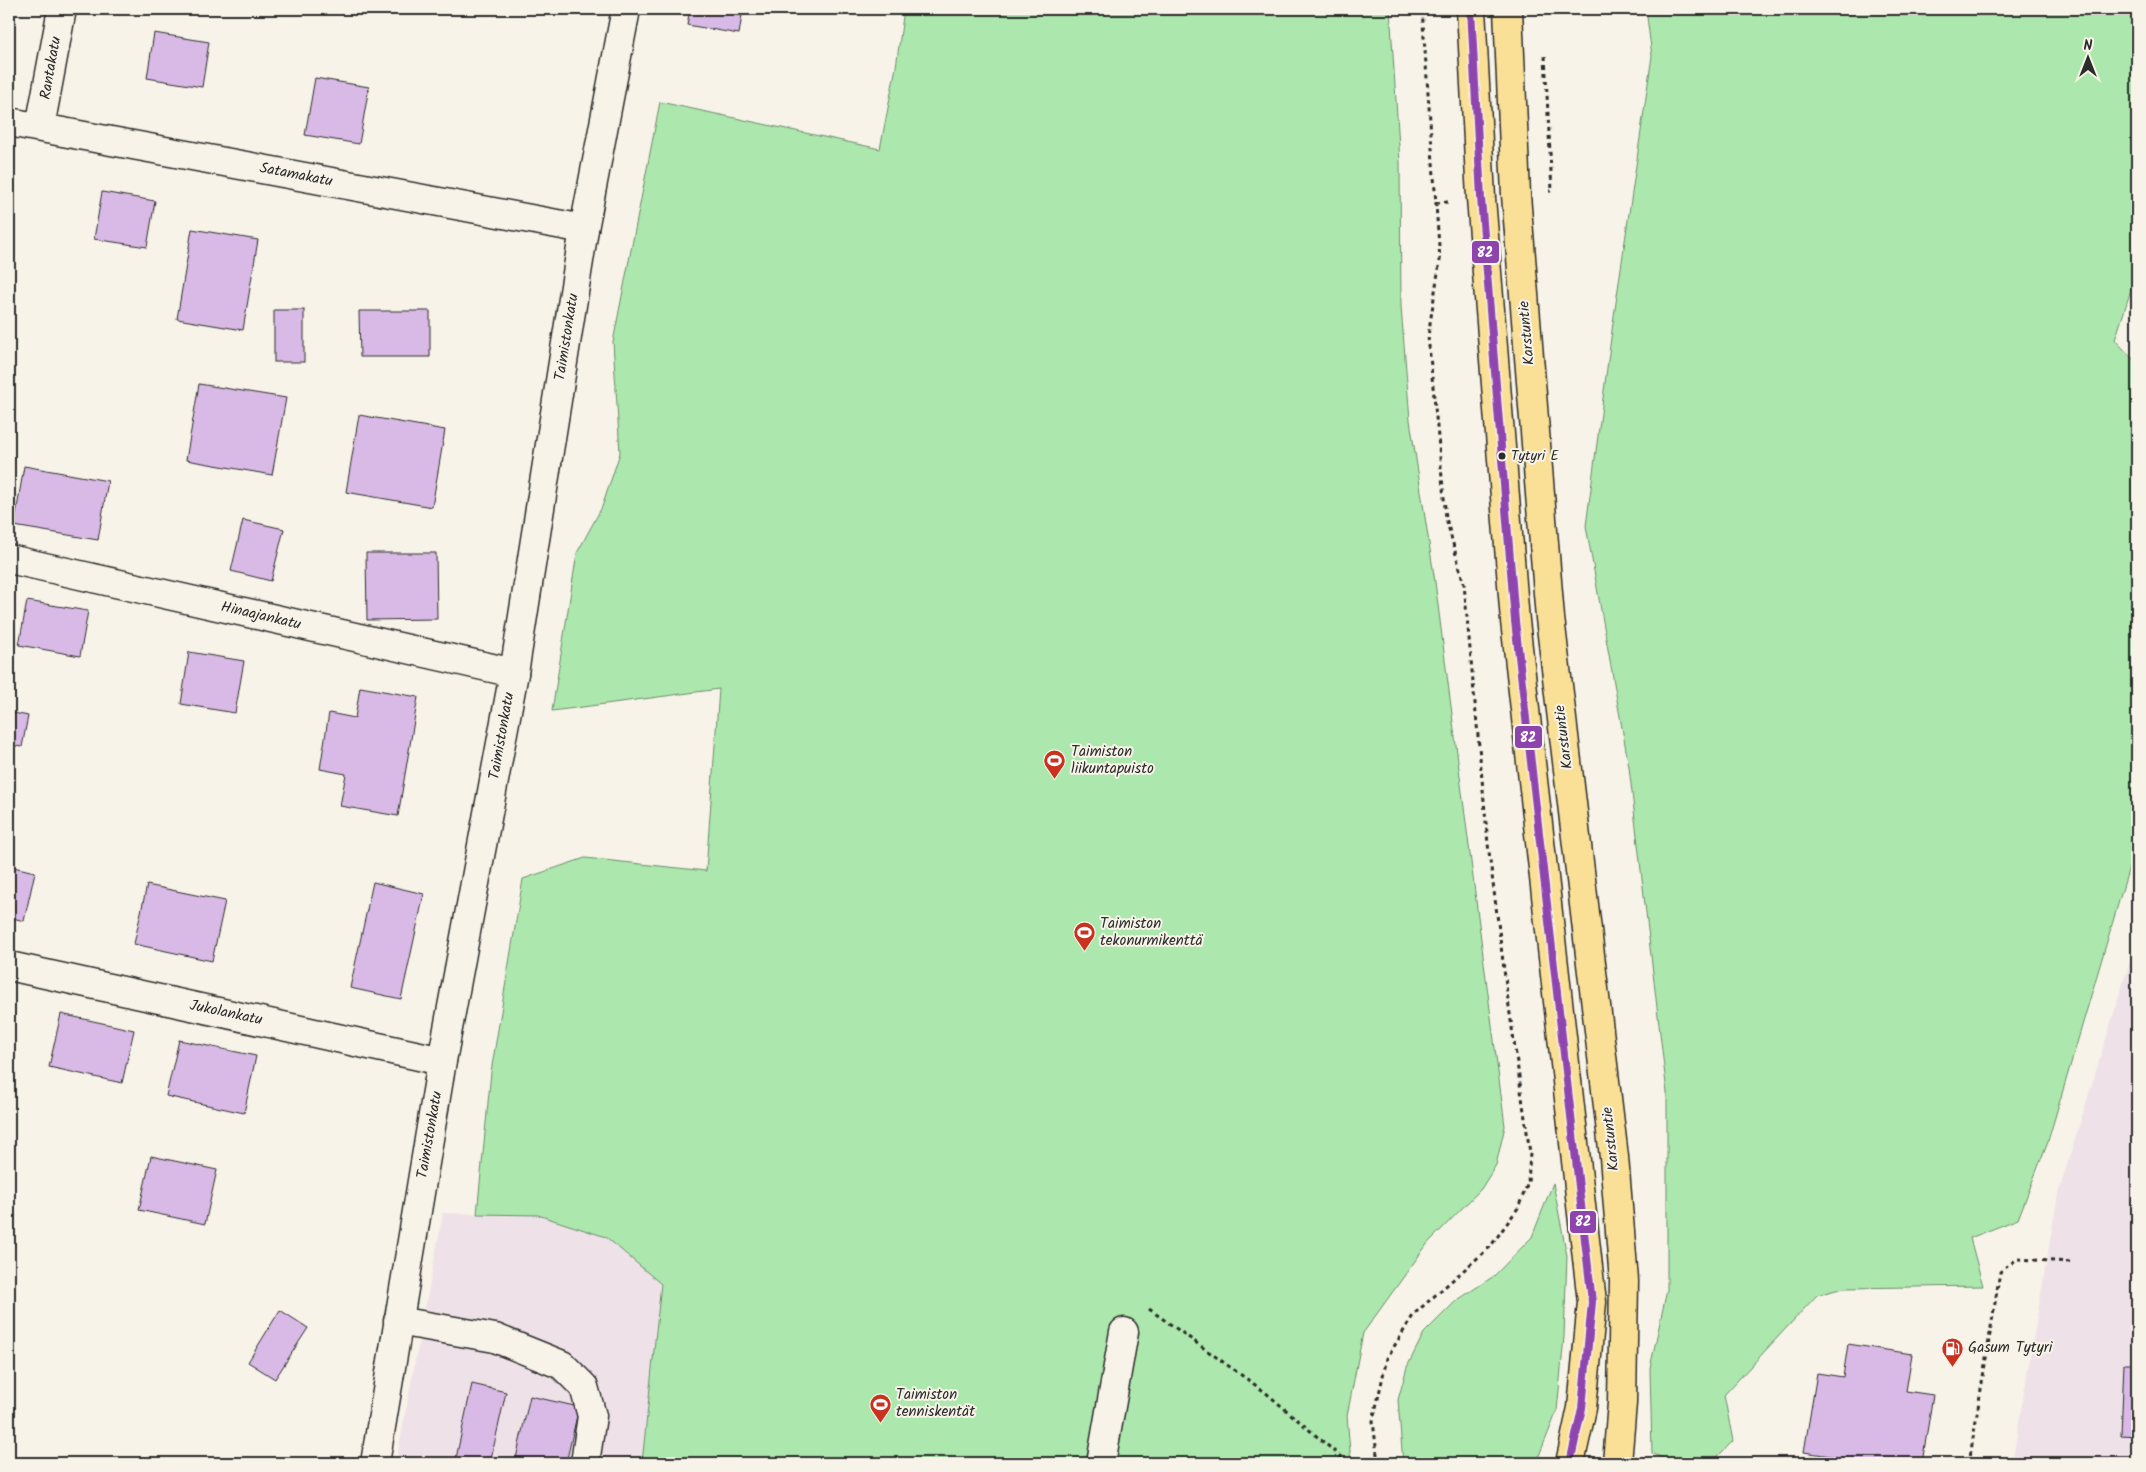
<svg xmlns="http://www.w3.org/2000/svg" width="2146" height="1472" font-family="Kalam,sans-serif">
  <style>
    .built { fill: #eee2e8 }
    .green { fill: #ace8ad; stroke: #6c8a6c }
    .building { fill: #d9bae7; stroke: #2b2b2b }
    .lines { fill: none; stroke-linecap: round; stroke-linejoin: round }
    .minor-casing { stroke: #2b2b2b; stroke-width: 31 }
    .major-casing { stroke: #2b2b2b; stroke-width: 31 }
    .path { stroke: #2b2b2b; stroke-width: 3; stroke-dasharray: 4 4; stroke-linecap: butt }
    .minor { stroke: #f7f3e8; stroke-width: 28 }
    .major { stroke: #fadf96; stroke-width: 28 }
    .bus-1-casing { stroke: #f7f3e8; stroke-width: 11 }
    .bus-1 { stroke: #8e44ad; stroke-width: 8 }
    .bus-dot { fill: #2b2b2b; stroke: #f7f3e8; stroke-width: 2 }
    .labels { text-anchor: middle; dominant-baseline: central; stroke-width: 4; stroke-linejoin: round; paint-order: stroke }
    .bus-label { font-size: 14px; fill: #2b2b2b; stroke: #f7f3e8; text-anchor: start }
    .street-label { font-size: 15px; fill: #2b2b2b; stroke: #f7f3e8 }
    .poi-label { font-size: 15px; fill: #2b2b2b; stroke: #f7f3e8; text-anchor: start }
    .line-badge { stroke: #f7f3e8; stroke-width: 2 }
    .badge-label { font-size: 14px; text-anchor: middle; font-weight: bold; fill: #fff }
  </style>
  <rect width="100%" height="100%" fill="#f7f3e8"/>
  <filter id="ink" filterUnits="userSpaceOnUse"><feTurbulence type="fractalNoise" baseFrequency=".02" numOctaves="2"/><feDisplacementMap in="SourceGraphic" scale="10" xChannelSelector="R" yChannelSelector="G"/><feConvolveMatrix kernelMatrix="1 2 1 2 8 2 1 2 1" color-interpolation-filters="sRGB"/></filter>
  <g filter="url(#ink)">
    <g class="built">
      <polygon points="2137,938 2137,1463 2012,1463 2058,1194"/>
      <polygon points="443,1213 538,1215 606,1237 662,1284 642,1463 396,1463"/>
    </g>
    <g class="green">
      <polygon points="904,9 1390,9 1400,162 1401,307 1410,420 1435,582 1505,1126 1496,1165 1481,1189 1428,1243 1363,1333 1347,1416 1351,1463 642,1463 661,1284 606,1237 538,1215 477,1214 491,1072 523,879 585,858 706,871 719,689 552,711 577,553 602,507 620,453 613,342 660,102 880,149 896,67"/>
      <polygon points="1646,9 2137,9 2137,271 2115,340 2137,363 2137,840 2048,1141 2018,1219 1970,1238 1983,1286 1844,1288 1817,1295 1724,1395 1733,1441 1711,1463 1674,1463 1652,1453 1650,1368 1667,1290 1667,1093 1629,767 1586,526 1613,323 1652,56"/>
      <polygon points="1553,1183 1567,1256 1564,1337 1557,1411 1536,1463 1403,1463 1398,1400 1407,1367 1424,1333 1456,1301 1494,1276 1532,1237"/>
    </g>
    <g class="building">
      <polygon points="690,9 743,9 739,34 687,25"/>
      <polygon points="154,33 209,42 202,87 147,78"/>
      <polygon points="315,78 369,87 359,144 305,135"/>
      <polygon points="102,192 155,201 147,247 94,239"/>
      <polygon points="192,229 258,240 243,330 177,319"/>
      <rect x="274" y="310" width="30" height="52"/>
      <polygon points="359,311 430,311 430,357 360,357"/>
      <polygon points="199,384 286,398 272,475 186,460"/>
      <polygon points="359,415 445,430 432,507 346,492"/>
      <polygon points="24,466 108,481 98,540 14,526"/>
      <polygon points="243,520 284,529 271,581 231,571"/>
      <polygon points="366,553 436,553 437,619 367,620"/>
      <polygon points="27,601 88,611 80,656 19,645"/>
      <polygon points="189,652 244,661 235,713 181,704"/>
      <polygon points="360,687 418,697 398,816 340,806 346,774 320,769 329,713 355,718"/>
      <polygon points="9,712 28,716 22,747 9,745"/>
      <polygon points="9,866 35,872 24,921 9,917"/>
      <polygon points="373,882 424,894 401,999 350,988"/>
      <polygon points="147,885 225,901 212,961 134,944"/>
      <polygon points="61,1014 134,1030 122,1083 49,1067"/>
      <polygon points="179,1040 256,1056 244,1113 166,1096"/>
      <polygon points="151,1156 217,1170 205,1224 139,1210"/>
      <polygon points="280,1310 308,1328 275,1379 248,1362"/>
      <polygon points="1848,1344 1912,1354 1906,1391 1933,1395 1922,1463 1876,1463 1804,1452 1817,1373 1843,1377"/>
      <polygon points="2124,1363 2137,1363 2137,1436 2121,1435"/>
      <polygon points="472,1384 506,1392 490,1463 455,1463"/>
      <polygon points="530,1396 579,1407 566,1463 515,1463"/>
    </g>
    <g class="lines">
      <defs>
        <g id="minor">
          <polyline points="9,122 584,229"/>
          <polyline points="40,127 62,9"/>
          <polyline points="9,559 514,673"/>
          <polyline points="9,966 442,1061"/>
          <polyline points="398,1321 495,1338 562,1365 584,1387 592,1416 585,1463"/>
          <polyline points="375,1463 442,1061 514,673 584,229 626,9"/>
          <polyline points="1101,1463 1124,1332"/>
        </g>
        <g id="major">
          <polyline points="1471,9 1481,198 1515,621 1592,1302 1582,1408 1570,1463"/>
          <polyline points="1508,9 1516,195 1550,618 1614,1157 1624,1281 1622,1403 1617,1463"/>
        </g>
      </defs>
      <use href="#minor" class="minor-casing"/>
      <use href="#major" class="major-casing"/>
      <g class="path">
        <polyline points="1545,56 1552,191 1549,191"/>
        <polyline points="1436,203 1448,202"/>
        <polyline points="1149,1309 1265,1392 1348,1463"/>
        <polyline points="1378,1463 1373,1421 1387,1358 1414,1314 1490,1247 1518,1208 1528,1183 1530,1153 1507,993 1488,844 1464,584 1446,518 1428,336 1440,260 1422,9"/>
        <polyline points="1969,1463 2000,1272 2017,1259 2070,1262"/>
      </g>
      <use href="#minor" class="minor"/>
      <use href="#major" class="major"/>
      <defs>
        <polyline id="bus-1" points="1471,9 1481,198 1515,621 1592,1302 1582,1408 1570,1463"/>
      </defs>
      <use href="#bus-1" class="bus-1-casing"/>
      <use href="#bus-1" class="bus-1"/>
    </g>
  </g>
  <defs>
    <symbol id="stadium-pin" viewBox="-11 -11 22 30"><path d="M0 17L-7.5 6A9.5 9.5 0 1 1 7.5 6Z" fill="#c8321e" stroke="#f7f3e8"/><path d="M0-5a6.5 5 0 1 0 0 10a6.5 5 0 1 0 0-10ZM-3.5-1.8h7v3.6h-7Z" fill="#fff"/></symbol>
    <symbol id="fuel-pin" viewBox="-11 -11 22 30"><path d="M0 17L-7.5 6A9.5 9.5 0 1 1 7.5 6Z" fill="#c8321e" stroke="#f7f3e8"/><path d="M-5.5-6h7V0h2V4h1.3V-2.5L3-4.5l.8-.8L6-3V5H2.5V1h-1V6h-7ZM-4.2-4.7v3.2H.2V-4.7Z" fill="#fff"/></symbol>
  </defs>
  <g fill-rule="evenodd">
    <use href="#stadium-pin" x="1042" y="748" width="25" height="34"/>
    <use href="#stadium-pin" x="1072" y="920" width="25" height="34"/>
    <use href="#fuel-pin" x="1940" y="1336" width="25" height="34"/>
    <use href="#stadium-pin" x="868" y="1392" width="25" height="34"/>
  </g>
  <circle class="bus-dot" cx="1502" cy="456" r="4.5"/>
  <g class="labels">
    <g class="bus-label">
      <text x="1511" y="456">Tytyri E</text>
    </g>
    <g class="street-label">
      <text transform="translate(51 68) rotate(-80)">Rantakatu</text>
      <text transform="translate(296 175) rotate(11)">Satamakatu</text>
      <text transform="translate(1527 333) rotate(-95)">Karstuntie</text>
      <text transform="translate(567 337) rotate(-81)">Taimistonkatu</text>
      <text transform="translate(261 616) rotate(13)">Hinaajankatu</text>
      <text transform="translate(502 736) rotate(-80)">Taimistonkatu</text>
      <text transform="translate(1564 737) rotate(-97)">Karstuntie</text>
      <text transform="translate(226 1013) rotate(12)">Jukolankatu</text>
      <text transform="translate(430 1135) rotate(-80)">Taimistonkatu</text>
      <text transform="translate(1611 1139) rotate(-96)">Karstuntie</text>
    </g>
    <g class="poi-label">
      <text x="1071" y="752">Taimiston<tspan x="1071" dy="17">liikuntapuisto</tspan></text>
      <text x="1100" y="924">Taimiston<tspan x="1100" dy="17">tekonurmikenttä</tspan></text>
      <text x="1968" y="1348">Gasum Tytyri</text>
      <text x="896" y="1395">Taimiston<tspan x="896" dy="17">tenniskentät</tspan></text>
    </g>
  </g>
  <g class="line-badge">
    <rect x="1471" y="240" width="29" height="24" rx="5" fill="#8e44ad"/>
    <rect x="1514" y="725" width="29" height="24" rx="5" fill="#8e44ad"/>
    <rect x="1569" y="1210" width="28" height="24" rx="5" fill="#8e44ad"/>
  </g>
  <g class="badge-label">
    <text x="1485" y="257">82</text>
    <text x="1528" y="742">82</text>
    <text x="1583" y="1226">82</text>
  </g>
  <rect width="2146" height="1472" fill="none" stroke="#f7f3e8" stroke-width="30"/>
  <rect x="15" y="15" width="2116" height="1442" fill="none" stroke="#2b2b2b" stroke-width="2" filter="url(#ink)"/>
  <g transform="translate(2088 58)" stroke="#f7f3e8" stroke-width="4" paint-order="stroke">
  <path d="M0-4L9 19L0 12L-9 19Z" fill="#2b2b2b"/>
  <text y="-8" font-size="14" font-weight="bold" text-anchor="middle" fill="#2b2b2b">N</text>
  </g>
</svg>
